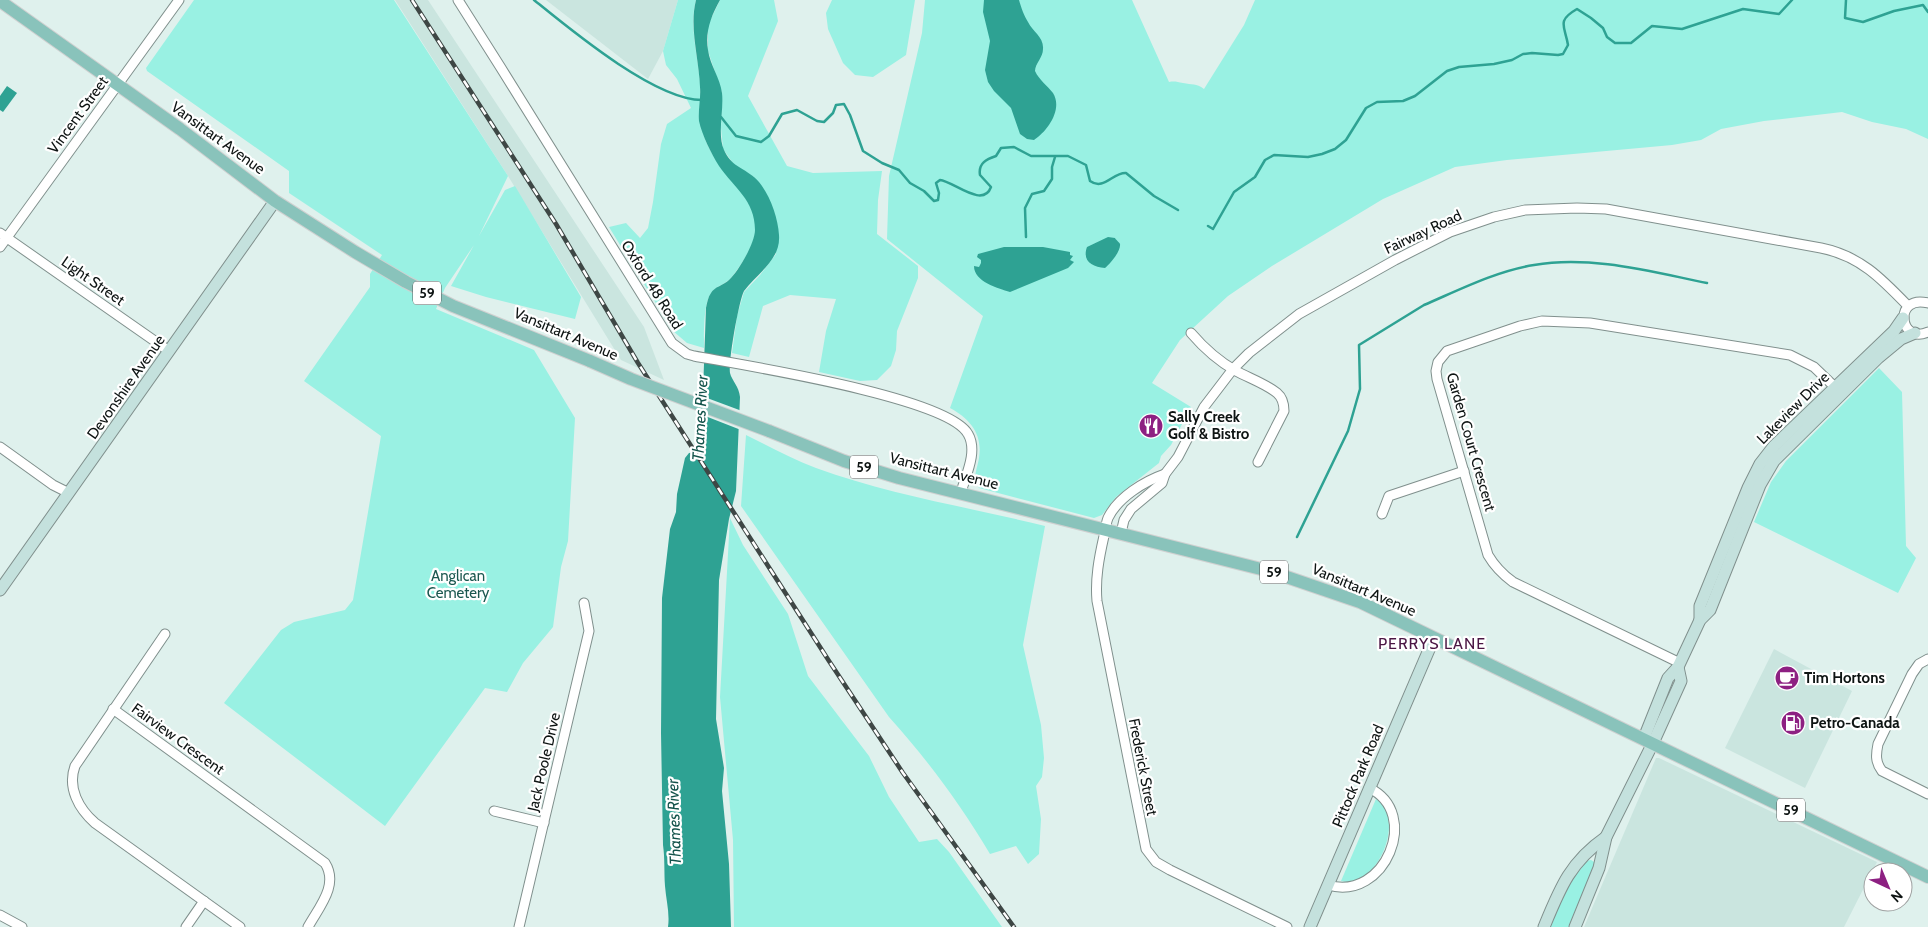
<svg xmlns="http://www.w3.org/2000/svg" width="1928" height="927" font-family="Cabin,sans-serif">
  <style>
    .built { fill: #cae5df }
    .green { fill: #99f1e3 }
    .water { fill: #2ea293 }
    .pier { fill: #dff1ed }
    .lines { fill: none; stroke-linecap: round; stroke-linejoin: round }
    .stream { stroke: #2ea293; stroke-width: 2.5 }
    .street-casing { stroke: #80908d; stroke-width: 11 }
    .secondary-casing { stroke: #80908d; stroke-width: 13 }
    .primary-casing { stroke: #cfd0d0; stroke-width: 14 }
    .street { stroke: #fff; stroke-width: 9 }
    .secondary { stroke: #c4e1dd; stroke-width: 11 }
    .primary { stroke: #89c3bb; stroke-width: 12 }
    .rail-casing { stroke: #3e4745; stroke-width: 4.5 }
    .rail { stroke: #fff; stroke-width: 2.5; stroke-dasharray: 8; stroke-linecap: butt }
    .primary-bridge-casing { stroke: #cfd0d0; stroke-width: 14; stroke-linecap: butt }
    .primary-bridge { stroke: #89c3bb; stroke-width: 12 }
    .labels { text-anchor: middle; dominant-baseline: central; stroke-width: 4.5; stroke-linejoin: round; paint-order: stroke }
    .shield { fill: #fff; stroke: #565a5a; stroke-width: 1 }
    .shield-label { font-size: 14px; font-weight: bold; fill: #0e1413 }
    .street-label { font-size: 15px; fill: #0e1413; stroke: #fff }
    .poi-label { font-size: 15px; font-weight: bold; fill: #0e1413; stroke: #fff; text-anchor: start }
    .park-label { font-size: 15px; fill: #1b5850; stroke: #fff }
    .water-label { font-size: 16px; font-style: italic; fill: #13534b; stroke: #fff }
    .neighbourhood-label { font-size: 16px; letter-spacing: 1px; fill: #4a1644; stroke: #fff }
  </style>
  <rect width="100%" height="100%" fill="#dff1ed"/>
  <g class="built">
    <polygon points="395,0 428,0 644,327 664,380 621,360 508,176"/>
    <polygon points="546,0 678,0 663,51 648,79"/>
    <polygon points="1774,649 1852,691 1805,788 1725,748"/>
    <polygon points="1656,758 1659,758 1877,862 1844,927 1584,927"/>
  </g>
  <g class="green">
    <polygon points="194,0 394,0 508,176 479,236 505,190 515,186 581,297 575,319 486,297 451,286 474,245 445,288 436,309 534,350 575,418 568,541 561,567 553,627 523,663 507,692 485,688 385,826 224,703 281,630 294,622 345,610 353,600 381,436 304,381 370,287 370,274 382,255 289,193 289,171 147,71 146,68"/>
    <path d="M678,0H696C689,27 698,55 700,83C701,99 699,121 704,136C714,170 759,197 756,232C754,245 739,269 730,279C725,284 717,286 712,292C703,302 704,334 704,348L687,343L673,331L609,227L626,223L640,238L648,228L653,202L661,144L667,124L691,108L677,79L666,65L663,51Z"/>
    <polygon points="720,0 774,0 778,21 748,96 787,166 813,173 882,171 878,200 877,234 918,266 918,278 897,331 896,350 891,366 877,380 860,381 819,372 826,331 836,299 790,295 763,306 749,357 732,353 737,316 744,292 760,275 776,254 754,177 735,166 723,149 721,128 722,93 708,51 708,25"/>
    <polygon points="832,0 915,0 906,55 873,77 855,75 843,63 828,29 826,13"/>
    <path d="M925,0H1132L1169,82C1175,81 1177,82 1183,83C1192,85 1196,83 1204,89L1244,25L1255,0H1928V139L1906,129L1872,122L1842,112L1764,121L1721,129L1701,140L1672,145L1507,160L1455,167L1383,199L1272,266L1228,296L1180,340L1152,383L1191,407L1171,445L1161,456L1159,463L1116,497L1102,515L1094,518L979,488C972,477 977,470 979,458C983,434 970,419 950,408L983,316L887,239L889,176L922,33Z"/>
    <polygon points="1879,368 1902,392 1906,546 1916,558 1898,593 1754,522 1771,482 1786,461"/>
    <path d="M746,435C769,446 792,459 816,468C890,495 968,507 1045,526L1023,645L1041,725L1044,758L1042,777L1036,786L1041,819L1039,854L1028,864L1016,846L990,854C961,805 927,759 889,717L741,506Z"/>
    <polygon points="730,518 743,545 788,614 808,676 869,756 889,797 919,842 937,839 949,852 1002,927 734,927 733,840 720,697"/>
    <path d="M1376,799C1408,819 1375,892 1341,881Z"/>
    <polygon points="1591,860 1594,862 1594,867 1569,927 1549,927 1565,888 1586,861"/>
  </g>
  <g class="water">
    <path d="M696,0H720C711,16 705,32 708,50C710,65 720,78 722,93C724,110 717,135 724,150C731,166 742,167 754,177C768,189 778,216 779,235C781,260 757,273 744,291C739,300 728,362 730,373C732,381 739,386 740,397L736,491L729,519L719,580L716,719L724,768L722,791L729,864L731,927H668C670,913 666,900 665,886C664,872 665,859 663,845L661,733L662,598L670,529L676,512L677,494L685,458L689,453L695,452L699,440L702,420L706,308C707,303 708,297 711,293C714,287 724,285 729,280C738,272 755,243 755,230C755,200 734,188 719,166C711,153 702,135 699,121C698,110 701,98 700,87C699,58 689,28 696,0Z"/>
    <path d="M984,0H1019C1021,7 1024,16 1028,22C1033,32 1044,37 1043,49C1043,58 1035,63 1035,71C1039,80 1047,85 1053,93C1063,109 1048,131 1034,140L1027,139L1020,134L1011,108L994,91L988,82L985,70L990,41L983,12Z"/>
    <polygon points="7,86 17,93 3,112 0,110 0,96"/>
    <path d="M1108,237L1115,238C1115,239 1120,243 1120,244C1121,251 1110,264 1105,268C1092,267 1082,261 1087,247Z"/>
    <path d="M1004,247H1043L1070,252V255L1073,256L1070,260L1074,262L1068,268L1010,292C998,288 974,282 974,266L979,267L981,263V260L977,257L978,254Z"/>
  </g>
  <polygon class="pier" points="699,395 742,411 741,430 700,414"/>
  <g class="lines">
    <g class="stream">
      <path d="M534,0C571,30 655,100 702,100"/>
      <polyline points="1846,0 1845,18 1863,22 1894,11 1923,5 1928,12"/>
      <path d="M721,117L736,136L761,142L769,136L782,114L797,110L817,121L824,122L833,113L836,105L844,104L850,115L863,151L882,163L899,170L910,183L924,191L934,201L938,200L939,193L936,183L940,180C953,181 983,209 991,187L980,175C978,163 987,159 996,156L1001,148L1014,147L1031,156H1068L1086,165L1090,181C1104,191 1113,172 1126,173L1154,196L1178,210"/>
      <path d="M1208,226L1213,229L1234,192L1255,177L1265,160L1274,155L1308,157L1322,154L1335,149L1346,140L1366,108L1377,102L1403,101L1415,96L1447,71L1459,67L1494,64L1512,60L1523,54L1532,53L1558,55L1563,54L1568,45C1565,26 1556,21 1577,9L1591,18L1603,28L1607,37L1615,43H1631L1652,26L1682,29L1743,9L1779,14L1792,0"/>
      <polyline points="1026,237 1025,208 1032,194 1044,191 1052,179 1052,167 1055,157"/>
      <path d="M1297,537L1348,431L1360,389L1359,345L1424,305C1459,290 1496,271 1534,265C1591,255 1652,272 1707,283"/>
    </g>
    <defs>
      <g id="street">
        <path d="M458,0L501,68L672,343L687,354L694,356C742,365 948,397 968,434C978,451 966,475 961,492"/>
        <polyline points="0,233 169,351"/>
        <polyline points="0,247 179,0"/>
        <path d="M1928,303C1893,294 1899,345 1928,332"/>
        <path d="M1191,333C1203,347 1220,362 1236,371C1249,378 1266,384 1277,393C1283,398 1284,404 1284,411L1258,462"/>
        <polyline points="0,447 53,485 69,493"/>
        <path d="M1165,474C1145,481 1118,497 1108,518C1106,523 1105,530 1104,536C1099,558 1095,579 1097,601L1146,849L1156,862L1170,870L1287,927"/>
        <polyline points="1382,514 1389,496 1464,471"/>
        <path d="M1121,533L1124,520L1131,509L1162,483L1165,474L1178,457L1204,407L1233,369L1249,353L1299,314L1395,260L1450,232L1494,217L1525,210L1577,208L1606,209L1821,248C1860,256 1881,278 1908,306"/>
        <path d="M165,634L75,766C67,788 79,809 95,823L240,927"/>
        <path d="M1928,659L1919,664L1912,674L1878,744C1876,754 1875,762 1882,771L1928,794"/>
        <path d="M1680,663L1513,582C1502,574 1495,567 1488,555L1437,379L1436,371L1438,362L1447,351L1520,326L1542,321L1590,323L1790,355L1814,367L1839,391"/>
        <path d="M113,709L325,863C339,885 319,907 308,927"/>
        <polyline points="494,811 544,823"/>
        <path d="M1328,885C1385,902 1422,813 1369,788"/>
        <polyline points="0,915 22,927"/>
        <polyline points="186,927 204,901"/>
        <polyline points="519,927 589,631 584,603"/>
      </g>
      <g id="secondary">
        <polyline points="0,590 275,201"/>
        <polyline points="1700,620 1700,606 1748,488 1760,464 1774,446 1894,331 1903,318"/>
        <polyline points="1644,738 1668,678 1678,667 1700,620 1710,610 1760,485 1774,461 1878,358 1901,339 1915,333"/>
        <polyline points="1310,927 1434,638"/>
        <path d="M1544,927C1560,888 1570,862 1606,837"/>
        <polyline points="1575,927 1599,868 1606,837 1653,743 1681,681 1678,667"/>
      </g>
      <g id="primary">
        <polyline points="0,1 180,129 275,201 355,252 406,282 453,306 590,361"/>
        <polyline points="769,431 844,461 899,478 1269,571 1360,602 1928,877"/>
      </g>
    </defs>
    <use href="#street" class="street-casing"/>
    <use href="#secondary" class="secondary-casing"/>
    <use href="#primary" class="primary-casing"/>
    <use href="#street" class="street"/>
    <use href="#secondary" class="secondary"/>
    <use href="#primary" class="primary"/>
    <defs>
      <polyline id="rail" points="412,0 556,224 638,363 829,661 903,773 1014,927"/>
    </defs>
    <use href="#rail" class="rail-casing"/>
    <use href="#rail" class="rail"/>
    <defs>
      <polyline id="primary-bridge" points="590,361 631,379 769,431"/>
    </defs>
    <use href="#primary-bridge" class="primary-bridge-casing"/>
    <use href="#primary-bridge" class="primary-bridge"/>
  </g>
  <defs>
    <symbol id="restaurant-disc" viewBox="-11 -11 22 22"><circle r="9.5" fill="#8d2082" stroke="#fff"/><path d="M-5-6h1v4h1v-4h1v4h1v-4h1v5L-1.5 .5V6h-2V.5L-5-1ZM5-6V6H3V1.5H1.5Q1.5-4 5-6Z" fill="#fff"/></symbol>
    <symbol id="cafe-disc" viewBox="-11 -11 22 22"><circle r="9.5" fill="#8d2082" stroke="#fff"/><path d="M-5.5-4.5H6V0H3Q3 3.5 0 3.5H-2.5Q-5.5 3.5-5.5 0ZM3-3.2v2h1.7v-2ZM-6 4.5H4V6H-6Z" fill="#fff"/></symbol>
    <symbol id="fuel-disc" viewBox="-11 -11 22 22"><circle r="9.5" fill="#8d2082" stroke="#fff"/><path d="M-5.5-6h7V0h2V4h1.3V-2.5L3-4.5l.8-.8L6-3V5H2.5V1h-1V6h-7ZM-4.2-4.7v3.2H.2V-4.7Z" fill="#fff"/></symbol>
  </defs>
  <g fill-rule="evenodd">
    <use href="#restaurant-disc" x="1137" y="412" width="28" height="28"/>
    <use href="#cafe-disc" x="1773" y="664" width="28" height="28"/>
    <use href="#fuel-disc" x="1779" y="709" width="28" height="28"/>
  </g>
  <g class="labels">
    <g class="shield">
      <rect x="413" y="281.5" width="28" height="23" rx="4"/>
      <rect x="850" y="455.5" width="28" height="23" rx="4"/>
      <rect x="1260" y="560.5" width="28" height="23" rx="4"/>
      <rect x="1777" y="798.5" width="28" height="23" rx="4"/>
    </g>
    <g class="shield-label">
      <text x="427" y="293">59</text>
      <text x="864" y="467">59</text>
      <text x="1274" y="572">59</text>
      <text x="1791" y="810">59</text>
    </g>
    <g class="street-label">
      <text transform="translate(78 115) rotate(-54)">Vincent Street</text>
      <text transform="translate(218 138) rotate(36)">Vansittart Avenue</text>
      <text transform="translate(1423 232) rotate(-25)">Fairway Road</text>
      <text transform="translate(93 281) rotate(35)">Light Street</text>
      <text transform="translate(652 285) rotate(58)">Oxford 48 Road</text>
      <text transform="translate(566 334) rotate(23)">Vansittart Avenue</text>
      <text transform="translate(126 387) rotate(-55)">Devonshire Avenue</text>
      <text transform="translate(1793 408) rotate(-45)">Lakeview Drive</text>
      <text transform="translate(1471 442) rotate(74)">Garden Court Crescent</text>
      <text transform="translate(944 471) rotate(14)">Vansittart Avenue</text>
      <text transform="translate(1364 590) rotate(23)">Vansittart Avenue</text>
      <text transform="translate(178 739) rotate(36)">Fairview Crescent</text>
      <text transform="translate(544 762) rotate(-77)">Jack Poole Drive</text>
      <text transform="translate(1143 767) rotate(79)">Frederick Street</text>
      <text transform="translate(1358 776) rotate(-67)">Pittock Park Road</text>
    </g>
    <g class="poi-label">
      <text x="1168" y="417">Sally Creek<tspan x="1168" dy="17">Golf &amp; Bistro</tspan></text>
      <text x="1804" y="678">Tim Hortons</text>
      <text x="1810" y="723">Petro-Canada</text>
    </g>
    <g class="park-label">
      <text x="458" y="576">Anglican<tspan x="458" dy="17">Cemetery</tspan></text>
    </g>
    <g class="water-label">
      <text transform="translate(700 418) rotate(-87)">Thames River</text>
      <text transform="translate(674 822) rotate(-92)">Thames River</text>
    </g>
    <g class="neighbourhood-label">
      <text x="1432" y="643">PERRYS LANE</text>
    </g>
  </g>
  <g transform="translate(1888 887) rotate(136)"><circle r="24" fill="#ffffff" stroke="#9fa1a1"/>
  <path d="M0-4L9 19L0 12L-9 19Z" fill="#8d2082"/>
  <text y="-8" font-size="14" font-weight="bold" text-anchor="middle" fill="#0e1413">N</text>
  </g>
</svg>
